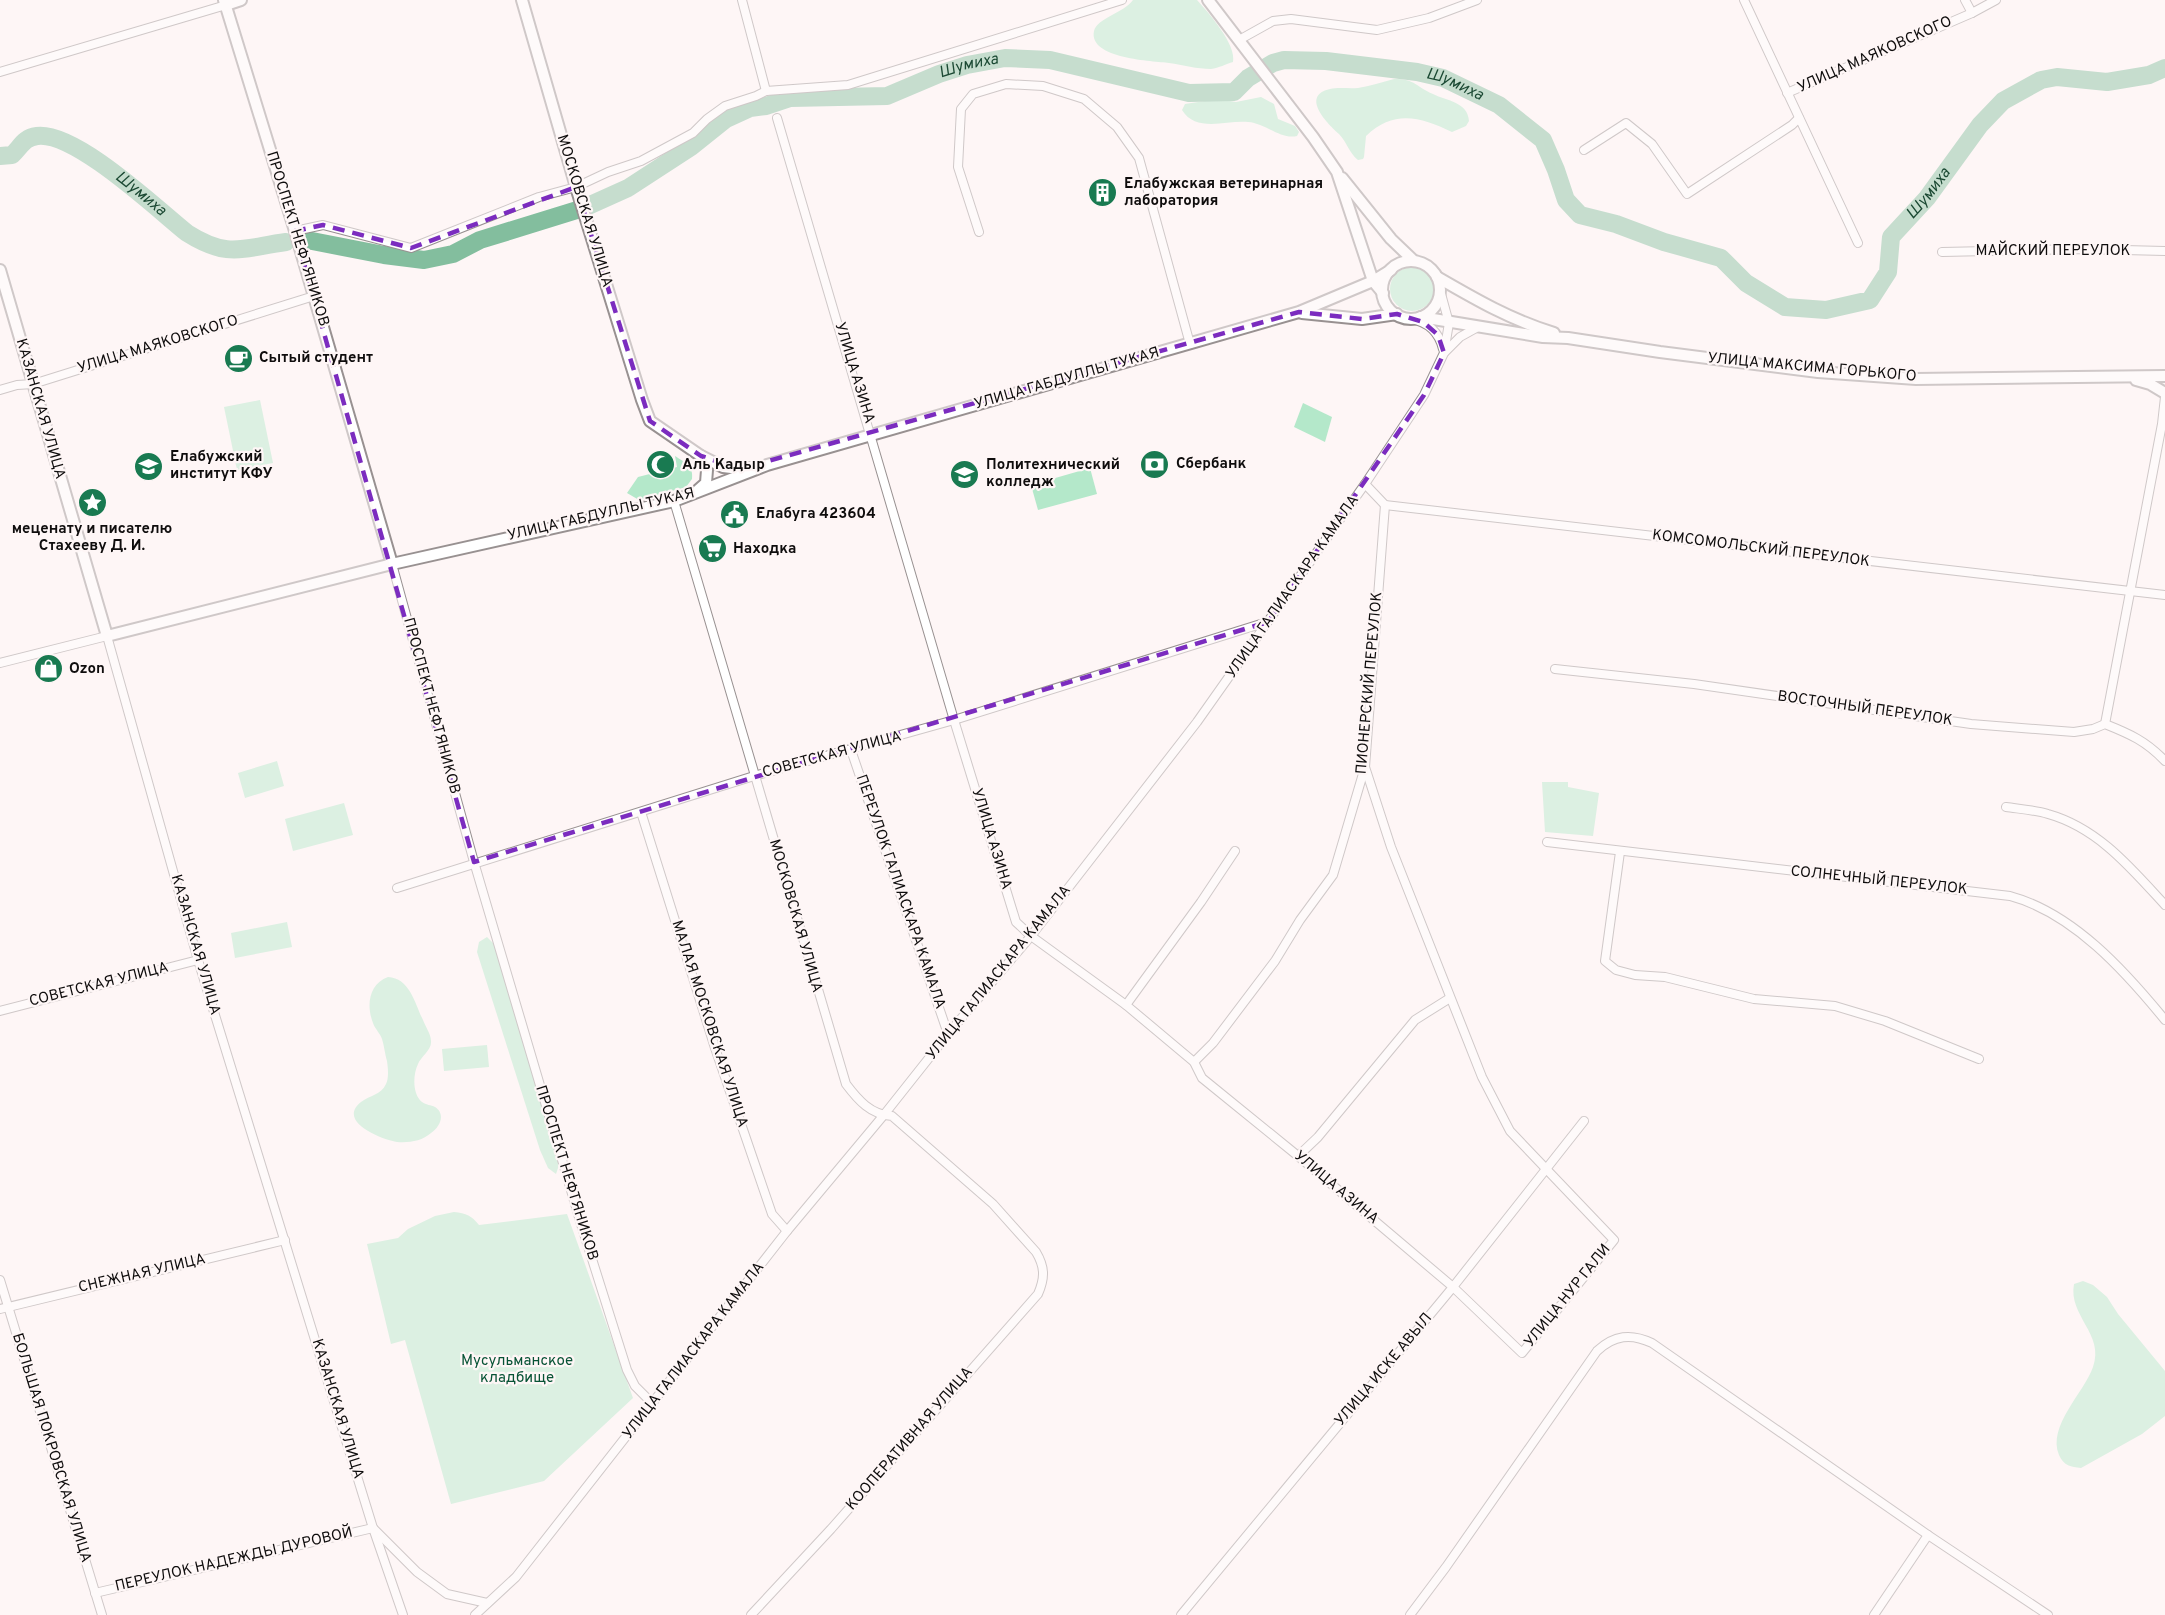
<svg xmlns="http://www.w3.org/2000/svg" width="2165" height="1615" font-family="Overpass,sans-serif">
  <style>
    .green { fill: #b4e8ca }
    .lines { fill: none; stroke-linecap: round; stroke-linejoin: round }
    .river { stroke: #83be9e; stroke-width: 18 }
    .street-casing { stroke: #989191; stroke-width: 10 }
    .secondary-casing { stroke: #989191; stroke-width: 14 }
    .street { stroke: #fff; stroke-width: 8 }
    .secondary { stroke: #fff; stroke-width: 10 }
    .marked { fill: none; stroke: #7b2cbf; stroke-width: 4.5; stroke-dasharray: 12 8; stroke-linejoin: round }
    .labels { text-anchor: middle; dominant-baseline: central; stroke-width: 4.5; stroke-linejoin: round; paint-order: stroke }
    .street-label { font-size: 15px; fill: #0f0d0d; stroke: #fef6f6 }
    .poi-label { font-size: 15px; font-weight: bold; fill: #0f0d0d; stroke: #fef6f6; text-anchor: start }
    .park-label { font-size: 15px; fill: #075335; stroke: #fef6f6 }
    .water-label { font-size: 16px; font-style: italic; fill: #1b4933; stroke: #fef6f6 }
  </style>
  <rect width="100%" height="100%" fill="#fef6f6"/>
  <g class="green">
    <path d="M1133,0H1197C1208,12 1237,45 1233,62C1226,64 1219,68 1211,69C1197,69 1183,65 1169,63C1154,61 1088,59 1094,31C1097,18 1124,13 1133,0Z"/>
    <path d="M1394,79C1416,79 1416,87 1433,94C1447,101 1468,102 1469,121L1466,126L1452,132C1421,117 1394,109 1366,136L1364,157L1363,159L1358,160C1349,153 1347,142 1339,134C1329,125 1299,96 1330,89C1339,87 1349,89 1358,88C1370,86 1382,82 1394,79Z"/>
    <path d="M1261,97L1274,104L1278,119L1295,126L1299,132L1297,136C1281,140 1265,123 1248,122C1226,120 1196,133 1182,110L1185,104L1218,99L1236,102Z"/>
    <circle cx="1412" cy="289" r="22"/>
    <polygon points="260,400 273,463 237,470 224,407"/>
    <polygon points="1303,403 1332,417 1325,442 1294,427"/>
    <path d="M675,456C684,462 694,466 692,479L686,487L639,500L627,493L638,477L677,467Z"/>
    <polygon points="1090,468 1097,494 1038,510 1031,485"/>
    <polygon points="277,761 284,786 245,798 238,773"/>
    <polygon points="1542,782 1568,782 1568,787 1599,793 1593,836 1545,832"/>
    <polygon points="344,803 353,835 293,851 285,819"/>
    <polygon points="287,922 292,947 235,958 231,933"/>
    <polygon points="487,937 494,944 557,1155 559,1165 556,1174 548,1168 540,1150 477,952 479,942"/>
    <path d="M388,977C410,978 415,1004 423,1020C425,1026 431,1034 431,1041C432,1050 421,1056 418,1064C413,1074 412,1094 422,1102C426,1105 431,1105 435,1107C446,1114 440,1127 431,1133C422,1141 409,1143 397,1142C383,1140 336,1122 361,1102C370,1095 381,1095 386,1084C389,1078 388,1068 387,1061C385,1054 384,1045 382,1039C380,1033 375,1029 373,1023C366,1005 369,984 388,977Z"/>
    <polygon points="487,1045 489,1067 444,1071 442,1049"/>
    <path d="M454,1212C466,1213 472,1216 479,1225L567,1214L633,1398L544,1481L451,1504L405,1340L391,1344L367,1244L398,1238L408,1229L435,1216Z"/>
    <path d="M2083,1281L2093,1285L2107,1297L2118,1314L2165,1371V1416L2142,1434L2081,1468C2071,1467 2064,1466 2059,1455C2047,1426 2084,1393 2093,1367C2105,1334 2068,1316 2074,1284Z"/>
  </g>
  <g class="lines">
    <g class="river">
      <path id="s1" d="M0,156L12,155C21,147 23,138 37,136C75,131 157,209 187,233C228,259 242,248 286,242"/>
      <path id="s2" d="M588,206L628,188L691,147L726,119L750,108L766,106L790,98L887,96L939,74L967,65L1005,58L1050,60L1189,93L1234,92L1248,78L1273,63L1284,60L1326,61L1417,72L1443,78L1499,105L1543,140L1556,170L1566,200L1580,215L1616,224L1664,242L1721,258L1746,283L1785,307L1826,310L1870,300L1888,272L1891,237L1927,198L1980,125L2003,101L2041,80L2057,77L2107,82L2149,75L2165,68"/>
      <polyline points="307,240 384,255 424,260 453,254 480,240 577,210"/>
    </g>
    <defs>
      <g id="street">
        <polyline points="742,0 766,91"/>
        <polyline points="1744,0 1858,243"/>
        <polyline points="1965,0 1972,13"/>
        <polyline points="1239,40 1273,21 1291,19 1377,30 1429,18 1477,0"/>
        <polyline points="0,72 226,5"/>
        <polyline points="1787,93 1972,13 1996,0"/>
        <polyline points="777,118 954,720 1016,922 1031,936 1126,1005 1194,1062 1202,1078 1298,1156 1453,1287 1522,1353 1614,1240 1510,1131 1482,1077 1391,847 1365,767"/>
        <polyline points="1584,150 1626,123 1652,144 1687,194 1792,125 1799,118"/>
        <polyline points="295,231 323,225 411,248 539,197 576,187 608,172 641,161 693,133 707,119 725,106 756,96 766,91 848,85 1122,0"/>
        <polyline points="979,232 958,167 961,109 973,94 1006,84 1043,86 1084,99 1117,127 1139,158 1190,344"/>
        <polyline points="1942,252 2083,249 2165,251"/>
        <path d="M1411,319C1428,322 1439,332 1443,349"/>
        <polyline points="1445,352 1460,337 1478,327"/>
        <polyline points="0,390 17,385 33,384 314,296"/>
        <polyline points="1365,484 1385,505 2165,595"/>
        <path d="M674,501L846,1084C858,1100 871,1115 892,1116L993,1204L1036,1252C1045,1267 1045,1278 1038,1294L831,1529L751,1615"/>
        <polyline points="392,564 474,862 581,1224 627,1370 635,1386 653,1404"/>
        <polyline points="0,663 107,636 198,960 373,1528 403,1615"/>
        <path d="M1555,669L1694,684L1971,724L2074,732L2093,729L2105,724C2130,734 2146,741 2165,761"/>
        <polyline points="2105,724 2162,424 2165,397"/>
        <polyline points="851,750 948,1034"/>
        <path d="M2006,807C2020,809 2035,810 2048,814C2098,828 2131,868 2165,905"/>
        <polyline points="641,812 715,1048 772,1214 787,1231"/>
        <path d="M1547,842L2010,896C2073,913 2125,971 2165,1020"/>
        <polyline points="1620,852 1605,961 1616,970 1635,975 1665,977 1754,999 1835,1006 1885,1021 1979,1059"/>
        <polyline points="397,888 754,776 954,720 1267,622"/>
        <polyline points="1126,1005 1201,902 1235,851"/>
        <polyline points="0,1011 198,960"/>
        <polyline points="1194,1062 1213,1043 1275,961 1300,920 1333,875 1365,767 1385,505"/>
        <polyline points="1298,1156 1318,1137 1415,1020 1450,998"/>
        <polyline points="0,1280 102,1615"/>
        <polyline points="0,1309 285,1240"/>
        <polyline points="95,1593 373,1528 417,1572 447,1594 487,1603"/>
        <polyline points="475,1615 516,1577 787,1231 883,1116 948,1034 1031,936 1197,722 1365,484 1424,395 1444,353 1449,323 1440,290"/>
        <polyline points="1181,1615 1453,1287 1584,1121"/>
        <path d="M1410,1615L1446,1567L1597,1351C1614,1335 1631,1333 1652,1343L1928,1535L2048,1615"/>
        <polyline points="1874,1615 1928,1535"/>
      </g>
      <g id="secondary">
        <polyline points="224,0 295,231 392,564"/>
        <polyline points="522,0 576,187 642,400 650,421 701,456 723,467 740,469 749,468"/>
        <polyline points="1208,0 1313,137 1337,172 1373,281 1383,293"/>
        <polyline points="226,5 241,0"/>
        <polyline points="1342,178 1391,239 1414,261"/>
        <circle cx="1411" cy="290" r="29"/>
        <polyline points="0,270 107,636 392,564 674,501 767,465 1299,312 1373,281 1391,270"/>
        <path d="M1437,277C1475,299 1511,320 1554,333"/>
        <polyline points="1302,313 1362,319 1397,314"/>
        <polyline points="1421,317 1543,337 1568,338 1660,352 1818,372 1916,379 2165,376"/>
        <polyline points="2136,380 2150,384 2165,393"/>
        <polyline points="698,490 706,483 707,470 701,456"/>
      </g>
    </defs>
    <use href="#street" class="street-casing"/>
    <use href="#secondary" class="secondary-casing"/>
    <use href="#street" class="street"/>
    <use href="#secondary" class="secondary"/>
  </g>
  <path d="M0 0H2165V1615H0ZM576,187L650,421L701,456L740,469L1299,312L1362,319L1397,314L1423,322L1438,335L1444,353L1424,395L1268,622L474,862L295,231L323,225L411,248Z" fill="#fef6f6" fill-opacity=".55" fill-rule="evenodd"/>
  <path class="marked" d="M576,187L650,421L701,456L740,469L1299,312L1362,319L1397,314L1423,322L1438,335L1444,353L1424,395L1268,622L474,862L295,231L323,225L411,248Z"/>
  <defs>
    <symbol id="building-disc" viewBox="-11 -11 22 22"><circle r="9.5" fill="#197a51" stroke="#fef6f6"/><path d="M-4-6H4V6H1V3H-1V6H-4ZM-2.5-4.3h1.7v1.8h-1.7ZM.8-4.3h1.7v1.8H.8ZM-2.5-1h1.7V.8h-1.7ZM.8-1h1.7V.8H.8Z" fill="#fff"/></symbol>
    <symbol id="cafe-disc" viewBox="-11 -11 22 22"><circle r="9.5" fill="#197a51" stroke="#fef6f6"/><path d="M-5.5-4.5H6V0H3Q3 3.5 0 3.5H-2.5Q-5.5 3.5-5.5 0ZM3-3.2v2h1.7v-2ZM-6 4.5H4V6H-6Z" fill="#fff"/></symbol>
    <symbol id="bank-disc" viewBox="-11 -11 22 22"><circle r="9.5" fill="#197a51" stroke="#fef6f6"/><path d="M-6-4H6V4H-6ZM0-2.3a2.3 2.3 0 1 0 0 4.6a2.3 2.3 0 1 0 0-4.6Z" fill="#fff"/></symbol>
    <symbol id="mosque-disc" viewBox="-11 -11 22 22"><circle r="9.5" fill="#197a51" stroke="#fef6f6"/><path d="M3.5-4.9A6 6 0 1 0 3.5 4.9A5 5 0 1 1 3.5-4.9Z" fill="#fff"/></symbol>
    <symbol id="university-disc" viewBox="-11 -11 22 22"><circle r="9.5" fill="#197a51" stroke="#fef6f6"/><path d="M0-5L7-2L0 1L-7-2ZM-4 1L0 2.5L4 1V4Q0 6-4 4Z" fill="#fff"/></symbol>
    <symbol id="sight-disc" viewBox="-11 -11 22 22"><circle r="9.5" fill="#197a51" stroke="#fef6f6"/><path d="M0-6L1.8-2.2L6-1.7L2.9 1.2L3.7 5.4L0 3.3L-3.7 5.4L-2.9 1.2L-6-1.7L-1.8-2.2Z" fill="#fff"/></symbol>
    <symbol id="civic-disc" viewBox="-11 -11 22 22"><circle r="9.5" fill="#197a51" stroke="#fef6f6"/><path d="M-.6-6.5H3V-4.5H.6V-3L4-1V1h2V6H-6V1h2V-1L-.6-3ZM-1.2 2.5V6h2.4V2.5Z" fill="#fff"/></symbol>
    <symbol id="supermarket-disc" viewBox="-11 -11 22 22"><circle r="9.5" fill="#197a51" stroke="#fef6f6"/><path d="M-6-5.5h2.5l.6 2H6L4.5 2H-2.5L-4.4-4H-6ZM-1.5 3.2a1.3 1.3 0 1 0 .1 0ZM3 3.2a1.3 1.3 0 1 0 .1 0Z" fill="#fff"/></symbol>
    <symbol id="shop-disc" viewBox="-11 -11 22 22"><circle r="9.5" fill="#197a51" stroke="#fef6f6"/><path d="M-5-2.5h2.3a2.7 3.5 0 0 1 5.4 0H5L5.5 6h-11ZM-1.5-2.5h3a1.5 2.3 0 0 0-3 0Z" fill="#fff"/></symbol>
  </defs>
  <g fill-rule="evenodd">
    <use href="#building-disc" x="1086" y="176" width="33" height="33"/>
    <use href="#cafe-disc" x="222" y="342" width="33" height="33"/>
    <use href="#bank-disc" x="1138" y="448" width="33" height="33"/>
    <use href="#mosque-disc" x="644" y="448" width="33" height="33"/>
    <use href="#university-disc" x="132" y="450" width="33" height="33"/>
    <use href="#university-disc" x="948" y="458" width="33" height="33"/>
    <use href="#sight-disc" x="76" y="486" width="33" height="33"/>
    <use href="#civic-disc" x="718" y="498" width="33" height="33"/>
    <use href="#supermarket-disc" x="696" y="532" width="33" height="33"/>
    <use href="#shop-disc" x="32" y="652" width="33" height="33"/>
  </g>
  <g class="labels">
    <g class="street-label">
      <text transform="translate(1875 55) rotate(-24)">УЛИЦА МАЯКОВСКОГО</text>
      <text transform="translate(584 211) rotate(73)">МОСКОВСКАЯ УЛИЦА</text>
      <text transform="translate(297 239) rotate(73)">ПРОСПЕКТ НЕФТЯНИКОВ</text>
      <text x="2053" y="251">МАЙСКИЙ ПЕРЕУЛОК</text>
      <text transform="translate(158 345) rotate(-17)">УЛИЦА МАЯКОВСКОГО</text>
      <text transform="translate(1812 368) rotate(5)">УЛИЦА МАКСИМА ГОРЬКОГО</text>
      <text transform="translate(854 373) rotate(73)">УЛИЦА АЗИНА</text>
      <text transform="translate(1067 379) rotate(-16)">УЛИЦА ГАБДУЛЛЫ ТУКАЯ</text>
      <text transform="translate(40 409) rotate(74)">КАЗАНСКАЯ УЛИЦА</text>
      <text transform="translate(601 515) rotate(-13)">УЛИЦА ГАБДУЛЛЫ ТУКАЯ</text>
      <text transform="translate(1761 549) rotate(7)">КОМСОМОЛЬСКИЙ ПЕРЕУЛОК</text>
      <text transform="translate(1293 587) rotate(-55)">УЛИЦА ГАЛИАСКАРА КАМАЛА</text>
      <text transform="translate(1370 683) rotate(-85)">ПИОНЕРСКИЙ ПЕРЕУЛОК</text>
      <text transform="translate(431 706) rotate(75)">ПРОСПЕКТ НЕФТЯНИКОВ</text>
      <text transform="translate(1865 709) rotate(8)">ВОСТОЧНЫЙ ПЕРЕУЛОК</text>
      <text transform="translate(832 755) rotate(-15)">СОВЕТСКАЯ УЛИЦА</text>
      <text transform="translate(991 839) rotate(73)">УЛИЦА АЗИНА</text>
      <text transform="translate(1879 881) rotate(6)">СОЛНЕЧНЫЙ ПЕРЕУЛОК</text>
      <text transform="translate(900 892) rotate(71)">ПЕРЕУЛОК ГАЛИАСКАРА КАМАЛА</text>
      <text transform="translate(795 916) rotate(74)">МОСКОВСКАЯ УЛИЦА</text>
      <text transform="translate(195 945) rotate(74)">КАЗАНСКАЯ УЛИЦА</text>
      <text transform="translate(999 973) rotate(-51)">УЛИЦА ГАЛИАСКАРА КАМАЛА</text>
      <text transform="translate(99 985) rotate(-14)">СОВЕТСКАЯ УЛИЦА</text>
      <text transform="translate(709 1024) rotate(72)">МАЛАЯ МОСКОВСКАЯ УЛИЦА</text>
      <text transform="translate(566 1173) rotate(73)">ПРОСПЕКТ НЕФТЯНИКОВ</text>
      <text transform="translate(1336 1188) rotate(40)">УЛИЦА АЗИНА</text>
      <text transform="translate(142 1274) rotate(-13)">СНЕЖНАЯ УЛИЦА</text>
      <text transform="translate(1568 1296) rotate(-51)">УЛИЦА НУР ГАЛИ</text>
      <text transform="translate(694 1351) rotate(-52)">УЛИЦА ГАЛИАСКАРА КАМАЛА</text>
      <text transform="translate(1384 1370) rotate(-50)">УЛИЦА ИСКЕ АВЫЛ</text>
      <text transform="translate(337 1409) rotate(73)">КАЗАНСКАЯ УЛИЦА</text>
      <text transform="translate(910 1439) rotate(-49)">КООПЕРАТИВНАЯ УЛИЦА</text>
      <text transform="translate(51 1448) rotate(73)">БОЛЬШАЯ ПОКРОВСКАЯ УЛИЦА</text>
      <text transform="translate(234 1560) rotate(-13)">ПЕРЕУЛОК НАДЕЖДЫ ДУРОВОЙ</text>
    </g>
    <g class="poi-label">
      <text x="1124" y="184">Елабужская ветеринарная<tspan x="1124" dy="17">лаборатория</tspan></text>
      <text x="259" y="358">Сытый студент</text>
      <text x="170" y="457">Елабужский<tspan x="170" dy="17">институт КФУ</tspan></text>
      <text x="1176" y="464">Сбербанк</text>
      <text x="682" y="465">Аль Кадыр</text>
      <text x="986" y="465">Политехнический<tspan x="986" dy="17">колледж</tspan></text>
      <text x="756" y="514">Елабуга 423604</text>
      <text x="92" y="529" text-anchor="middle">меценату и писателю<tspan x="92" dy="17">Стахееву Д. И.</tspan></text>
      <text x="733" y="549">Находка</text>
      <text x="69" y="669">Ozon</text>
    </g>
    <g class="park-label">
      <text x="517" y="1361">Мусульманское<tspan x="517" dy="17">кладбище</tspan></text>
    </g>
    <g class="water-label">
      <text stroke="none"><textPath href="#s2" startOffset="416">Шумиха</textPath></text>
      <text stroke="none"><textPath href="#s2" startOffset="920">Шумиха</textPath></text>
      <text stroke="none"><textPath href="#s2" startOffset="1551">Шумиха</textPath></text>
      <text stroke="none"><textPath href="#s1" startOffset="165">Шумиха</textPath></text>
    </g>
  </g>
</svg>
